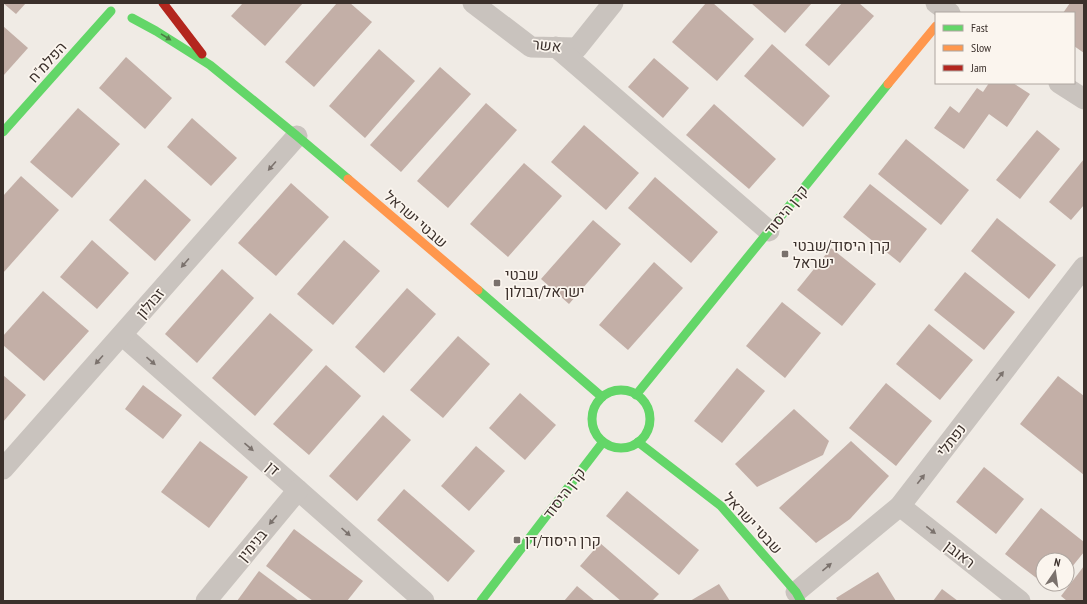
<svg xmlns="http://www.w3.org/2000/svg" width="1087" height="604" font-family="'PT Sans Narrow',Heebo,sans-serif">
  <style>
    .building { fill: #c3afa7 }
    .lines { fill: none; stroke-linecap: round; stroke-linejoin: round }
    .street { stroke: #c9c3be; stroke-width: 21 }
    .fast { stroke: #63d668; stroke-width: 9 }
    .slow { stroke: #ff974d; stroke-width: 9 }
    .jam { stroke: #b3261e; stroke-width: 9 }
    .oneway { fill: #4d7b46 }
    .oneway2 { fill: #7b726d }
    .poi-dot { fill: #7a716c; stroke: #fbf5ee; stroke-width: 1.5 }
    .labels { text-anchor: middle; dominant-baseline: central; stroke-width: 3.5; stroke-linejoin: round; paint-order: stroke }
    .street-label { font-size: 15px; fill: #3b302b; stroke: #fbf5ee }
    .poi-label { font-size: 15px; fill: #3b302b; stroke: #fbf5ee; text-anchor: start }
  </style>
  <rect width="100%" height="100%" fill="#f0ebe5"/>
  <g class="building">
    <polygon points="3,3 26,3 16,14"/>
    <polygon points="243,3 303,3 265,46 231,16"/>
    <polygon points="337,3 350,3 372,22 314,87 285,62"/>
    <polygon points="706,3 713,3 754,39 717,81 672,42"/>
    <polygon points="751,3 812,3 785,33"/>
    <polygon points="842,3 859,3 874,16 829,66 805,45"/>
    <polygon points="1070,3 1084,3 1084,53 1074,46 1074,13 1063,13"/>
    <polygon points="3,26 28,48 3,76"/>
    <polygon points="772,44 830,96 803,127 744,76"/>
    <polygon points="379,49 415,81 365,138 329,106"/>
    <polygon points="126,57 172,98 145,129 99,88"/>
    <polygon points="654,58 689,88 663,118 628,87"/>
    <polygon points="440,67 471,94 401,172 370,145"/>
    <polygon points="989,83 1013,83 1030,94 1007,127 989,114 964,149 934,128 950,106 959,113 977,88 983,92"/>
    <polygon points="486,103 517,130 448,208 417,181"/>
    <polygon points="714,104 776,159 749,189 686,135"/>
    <polygon points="78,108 120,144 72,198 30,162"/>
    <polygon points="192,118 237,158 211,186 167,147"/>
    <polygon points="584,125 639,173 606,210 551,162"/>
    <polygon points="1037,130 1060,149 1020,199 996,180"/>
    <polygon points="906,139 969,190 941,225 878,174"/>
    <polygon points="1084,159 1084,205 1071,220 1049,202"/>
    <polygon points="524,163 562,196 508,257 470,224"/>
    <polygon points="21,176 59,210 3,273 3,196"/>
    <polygon points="655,177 718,232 691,263 628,208"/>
    <polygon points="145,179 191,220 155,261 109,220"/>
    <polygon points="291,183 329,217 276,276 238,243"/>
    <polygon points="870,184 927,229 900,263 843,217"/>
    <polygon points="997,218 1056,265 1029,299 971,251"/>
    <polygon points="593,220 621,244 569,304 541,279"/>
    <polygon points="92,240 129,273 97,309 60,277"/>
    <polygon points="344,240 380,271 333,325 297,294"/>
    <polygon points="831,248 876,284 842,326 797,290"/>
    <polygon points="654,262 683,288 628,350 599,325"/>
    <polygon points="222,269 254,298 197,363 165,334"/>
    <polygon points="965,272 1015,312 984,350 934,310"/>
    <polygon points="407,288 436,314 384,373 355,347"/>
    <polygon points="43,291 89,331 44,381 3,345 3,336"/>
    <polygon points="782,302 821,333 785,378 746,346"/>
    <polygon points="270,313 313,350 255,416 212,378"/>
    <polygon points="929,324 973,360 940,400 896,364"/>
    <polygon points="458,336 490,364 443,418 410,390"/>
    <polygon points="326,365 361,396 309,455 273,424"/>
    <polygon points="737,368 765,391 722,443 694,421"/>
    <polygon points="3,375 26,395 3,422"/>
    <polygon points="1058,376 1084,396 1084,475 1020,424"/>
    <polygon points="886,383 932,421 896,466 849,428"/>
    <polygon points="143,385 182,415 163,439 125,409"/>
    <polygon points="520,393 556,425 525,460 489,428"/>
    <polygon points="794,409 829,441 823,455 757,487 735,464"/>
    <polygon points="383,415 411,440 357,501 329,476"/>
    <polygon points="200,441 248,477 209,528 161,492"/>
    <polygon points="851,441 889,476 850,519 816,543 779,508"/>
    <polygon points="476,446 505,471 469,511 441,486"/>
    <polygon points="984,467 1024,499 996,534 956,502"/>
    <polygon points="404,489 475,551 448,582 377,520"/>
    <polygon points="627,491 699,550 679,575 606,516"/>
    <polygon points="1041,508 1084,542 1084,552 1067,573 1067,560 1043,560 1043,583 1005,554"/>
    <polygon points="294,529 363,581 347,601 313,601 266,566"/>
    <polygon points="600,543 659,594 652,601 621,601 580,566"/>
    <polygon points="1084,566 1084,601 1067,601 1061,596"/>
    <polygon points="259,571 299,601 237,601"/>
    <polygon points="878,572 896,601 838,601 836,598"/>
    <polygon points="719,584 730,601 690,601"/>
    <polygon points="1044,584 1058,584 1053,591"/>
    <polygon points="577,586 595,601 564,601"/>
    <polygon points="942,589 958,601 933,601"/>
  </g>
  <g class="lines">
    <g class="street">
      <polyline points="473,3 531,47 577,48 613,3"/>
      <polyline points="936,3 950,13"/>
      <polyline points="556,47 769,231"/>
      <polyline points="1059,83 1084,99"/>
      <polyline points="122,335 424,601"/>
      <polyline points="3,469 297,136"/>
      <polyline points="900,506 1020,601"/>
      <polyline points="796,592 900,506 1084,267"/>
      <polyline points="206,601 298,490"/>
    </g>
    <g class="fast">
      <polyline points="132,18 156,31 210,65 297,136 348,179"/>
      <polyline points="3,132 111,11"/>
      <polyline points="478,290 602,397"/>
      <circle cx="621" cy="419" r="29"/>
      <polyline points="636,395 888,84"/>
      <polyline points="638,442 721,506 796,592 801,601"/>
      <polyline points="481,601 603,442"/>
    </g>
    <g class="slow">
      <polyline points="888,84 936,26"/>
      <polyline points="348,179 478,290"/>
    </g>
    <polyline class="jam" points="163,3 202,54"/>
  </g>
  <defs><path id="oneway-solid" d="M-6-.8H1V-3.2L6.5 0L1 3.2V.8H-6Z"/></defs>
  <use class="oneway" href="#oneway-solid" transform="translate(166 37) rotate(32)"/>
  <g class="oneway2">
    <use href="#oneway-solid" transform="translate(272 166) rotate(131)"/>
    <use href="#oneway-solid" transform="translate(185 263) rotate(131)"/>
    <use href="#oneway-solid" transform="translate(99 360) rotate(132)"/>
    <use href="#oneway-solid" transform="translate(151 361) rotate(41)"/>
    <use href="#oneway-solid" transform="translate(1000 376) rotate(-52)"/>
    <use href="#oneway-solid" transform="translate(249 447) rotate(41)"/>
    <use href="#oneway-solid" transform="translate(921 479) rotate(-52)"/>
    <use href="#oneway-solid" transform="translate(273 520) rotate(130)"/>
    <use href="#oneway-solid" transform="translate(931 530) rotate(38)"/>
    <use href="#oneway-solid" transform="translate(346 532) rotate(42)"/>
    <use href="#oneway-solid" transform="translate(827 567) rotate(-40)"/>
  </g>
  <g class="poi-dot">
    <rect x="781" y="250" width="8" height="8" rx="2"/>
    <rect x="493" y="279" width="8" height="8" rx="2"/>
    <rect x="513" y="536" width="8" height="8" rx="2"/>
  </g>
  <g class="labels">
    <g class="street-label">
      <text transform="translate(547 45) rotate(6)">אשר</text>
      <text transform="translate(47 62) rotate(-48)">הפלמ"ח</text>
      <text transform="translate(786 210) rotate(-51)">קרן היסוד</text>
      <text transform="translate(416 219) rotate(41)">שבטי ישראל</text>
      <text transform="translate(150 303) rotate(-49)">זבולון</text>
      <text transform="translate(951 440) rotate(-52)">נפתלי</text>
      <text transform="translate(273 468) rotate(41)">דן</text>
      <text transform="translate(564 493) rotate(-53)">קרן היסוד</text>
      <text transform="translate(753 523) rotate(47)">שבטי ישראל</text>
      <text transform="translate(252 545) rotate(-50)">בנימין</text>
      <text transform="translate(960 554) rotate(38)">ראובן</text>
    </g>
    <g class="poi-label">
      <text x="793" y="245">קרן היסוד/שבטי<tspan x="793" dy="17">ישראל</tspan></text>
      <text x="505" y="274">שבטי<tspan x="505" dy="17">ישראל/זבולון</tspan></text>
      <text x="525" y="540">קרן היסוד/דן</text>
    </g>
  </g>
  <rect width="1087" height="604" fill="none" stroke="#3b302b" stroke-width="8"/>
  <rect x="935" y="12" width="140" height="72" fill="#fbf5ee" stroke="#aea6a0"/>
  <rect x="943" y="25" width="20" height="6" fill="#63d668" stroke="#aea6a0"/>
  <text x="971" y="32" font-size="12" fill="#3b302b">Fast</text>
  <rect x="943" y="45" width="20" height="6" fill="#ff974d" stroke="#aea6a0"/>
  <text x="971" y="52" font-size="12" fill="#3b302b">Slow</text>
  <rect x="943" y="65" width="20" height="6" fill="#b3261e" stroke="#aea6a0"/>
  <text x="971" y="72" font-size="12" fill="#3b302b">Jam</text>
  <g transform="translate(1055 572) rotate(13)"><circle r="19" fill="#fbf5ee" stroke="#aea6a0"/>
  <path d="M0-3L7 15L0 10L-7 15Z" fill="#7a716c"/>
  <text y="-6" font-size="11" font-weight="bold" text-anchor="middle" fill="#3b302b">N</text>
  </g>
</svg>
